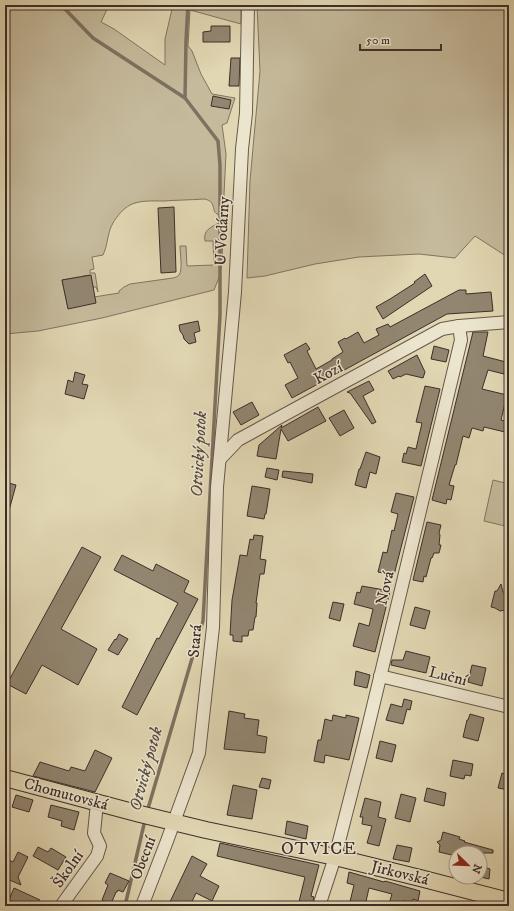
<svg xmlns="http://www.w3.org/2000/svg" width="514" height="911" font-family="'IM FELL DW Pica',serif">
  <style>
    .green { fill: #c5ba9c; stroke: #817462 }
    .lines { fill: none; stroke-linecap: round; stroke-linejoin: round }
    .stream { stroke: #7e7160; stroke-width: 3.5 }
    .building { fill: #928671; stroke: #3d2e29 }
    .minor-casing { stroke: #66584c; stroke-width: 14 }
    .major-casing { stroke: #3d2e29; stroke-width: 18 }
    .minor { stroke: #ece5ce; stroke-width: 12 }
    .major { stroke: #e1d7b3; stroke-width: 16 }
    .labels { text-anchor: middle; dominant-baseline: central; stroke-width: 3; stroke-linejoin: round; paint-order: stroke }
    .street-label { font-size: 16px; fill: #3d2e29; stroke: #ece5ce }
    .water-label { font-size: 17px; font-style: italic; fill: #584a40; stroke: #ece5ce }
    .quarter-label { font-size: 18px; letter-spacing: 1px; fill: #3d2e29; stroke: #ece5ce }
  </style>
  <rect width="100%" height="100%" fill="#e1d7b3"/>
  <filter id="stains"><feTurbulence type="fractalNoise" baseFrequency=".005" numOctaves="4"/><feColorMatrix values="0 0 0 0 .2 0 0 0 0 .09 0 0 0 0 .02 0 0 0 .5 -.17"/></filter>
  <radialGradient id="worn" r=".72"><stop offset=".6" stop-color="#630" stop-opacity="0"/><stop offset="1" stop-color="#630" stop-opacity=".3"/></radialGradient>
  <g class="green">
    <path d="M5,5H109L101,22L114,29L165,65V39L173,5H241V24L190,10L188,46L192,51L201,74L212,94L235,98L227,123L222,125L226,154L223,215C221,215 219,215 217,214C211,211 217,201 204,199C190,200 177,200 164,201C152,201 140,200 130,205C123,209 117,216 113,223C107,233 108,245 103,255L92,257L94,269L90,270V273H95L98,292L96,287H93L90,275L83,276V278H79V277L62,280L68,308L94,297L119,293V291L124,287L130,284L173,278C176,277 177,277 179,275C183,270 180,253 180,246H186L187,266L214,265L213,241H205C203,230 211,227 219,223V226L223,225L222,262L220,275L214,290L102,318L38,331L5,334Z"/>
    <polygon points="257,5 509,5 509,258 475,236 455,258 419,254 359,257 315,264 265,276 247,278 250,181 260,71"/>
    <polygon points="493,480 509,484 509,527 484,521"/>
  </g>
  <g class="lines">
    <g class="stream">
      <polyline points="61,5 93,38 185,98"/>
      <polyline points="147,812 203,621 220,315 220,165 218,141 185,98 186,41 188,5"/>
      <polyline points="125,906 145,820"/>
    </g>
  </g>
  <g class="building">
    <polygon points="211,26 230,26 230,42 203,42 203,32 211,31"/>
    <polygon points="231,58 240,58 239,86 229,86"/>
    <polygon points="213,96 231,100 229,109 211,106"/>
    <polygon points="174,207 176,272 161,273 158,208"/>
    <polygon points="425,274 432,286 383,319 376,307 390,299 415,283 414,282"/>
    <polygon points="91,275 96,303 68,309 62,280"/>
    <polygon points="459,290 466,290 466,294 491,292 493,311 447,314 337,374 335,371 326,377 327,379 292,398 285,385 298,378 290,362 288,363 284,355 306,343 310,349 307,351 316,369 332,360 332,359 343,352 338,342 345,338 346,339 358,332 364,343 379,335 376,329 388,324 390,327"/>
    <polygon points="198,321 200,331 194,333 196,342 189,344 184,339 183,335 180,331 179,325"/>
    <polygon points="473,332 488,332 483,356 506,362 504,374 488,370 482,389 507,395 501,420 509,422 509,433 484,427 483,431 472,428 469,438 463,436 456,465 455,465 449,485 454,486 451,500 447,499 446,504 432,500"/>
    <polygon points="434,346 449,350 446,362 431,359"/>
    <polygon points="417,355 425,372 423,378 406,374 400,377 399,376 393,379 388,371"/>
    <polygon points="75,372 85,375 82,384 88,385 84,399 65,394 68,380 73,382"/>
    <polygon points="369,381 374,390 363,396 376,422 372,424 350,393 347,392"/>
    <polygon points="425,386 440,389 421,466 402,462 404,453 406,454 408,447 416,449 422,423 416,422"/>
    <polygon points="252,402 259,415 241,425 233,412"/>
    <polygon points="318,407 326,421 288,441 281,429 276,459 257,456 259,445 282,425 281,428"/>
    <polygon points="344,410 354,428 340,436 329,418"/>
    <polygon points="366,452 380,457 376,474 370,472 366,488 355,485 359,469 360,469"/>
    <polygon points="267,468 279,470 277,480 265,477"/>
    <polygon points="283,471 313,474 312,483 282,477"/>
    <polygon points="5,482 16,485 8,514 5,514"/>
    <polygon points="252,486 270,489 266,514 265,514 264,519 247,516"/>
    <polygon points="396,493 414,497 394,575 378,572 383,552 387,553 392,530 394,531 398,514 391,512"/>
    <polygon points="427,522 441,525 439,533 440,535 439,545 441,545 439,553 434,553 432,558 431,558 426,577 424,576 423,582 413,580"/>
    <polygon points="254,535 263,536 260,559 266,560 264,574 260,574 256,603 257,603 256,617 255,617 253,630 249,630 248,636 242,636 242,642 233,641 233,635 230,635 232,600 240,555 247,556 250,539 253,540"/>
    <polygon points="82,547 101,557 61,629 97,649 78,685 42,665 26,694 7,684"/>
    <polygon points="122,555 153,571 156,564 189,581 184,592 198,599 137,715 122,707 157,638 159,639 178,603 114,570"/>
    <polygon points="501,584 503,592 509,594 509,597 506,610 500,611 495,608 491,607 495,591 497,591"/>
    <polygon points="362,586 390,591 375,652 353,646 359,623 369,626 373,609 354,604 357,592 360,593"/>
    <polygon points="333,602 344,604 340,621 329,618"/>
    <polygon points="415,607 430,611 425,629 410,625"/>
    <polygon points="119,634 128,639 118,655 108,650 115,639 116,640"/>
    <polygon points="406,651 430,657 426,673 391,665 392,660 403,660"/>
    <polygon points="472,665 486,668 482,686 468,682"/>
    <polygon points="356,671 370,675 367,688 354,685"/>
    <polygon points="404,699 412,701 410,710 407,709 403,724 386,720 391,704 402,707"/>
    <polygon points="229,711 245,714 244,718 259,720 257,735 267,737 265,753 224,749"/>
    <polygon points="470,714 484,718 478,741 463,737 467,720 468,720"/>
    <polygon points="333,715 346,718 346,715 359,718 349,760 325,755 324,763 314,761 318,740 321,740 325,719 332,721"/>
    <polygon points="380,741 396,745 392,762 376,758"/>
    <polygon points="95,750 112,758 95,792 33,776 40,762 69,771 71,767 85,771"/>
    <polygon points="453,760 473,764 471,776 465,775 464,779 450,776"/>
    <polygon points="502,773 509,775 509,790 498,788"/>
    <polygon points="262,778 271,780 269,789 259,787"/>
    <polygon points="233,785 257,790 252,819 227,815"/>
    <polygon points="427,788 446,793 444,806 424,801"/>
    <polygon points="401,794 416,798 410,822 395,818"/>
    <polygon points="16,795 33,800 29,812 12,807"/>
    <polygon points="365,798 381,802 378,817 386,819 379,846 367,843 372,826 362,824 363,817 360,817"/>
    <polygon points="51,805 79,812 74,830 61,826 62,821 48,817"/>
    <polygon points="287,821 308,826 306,839 285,834"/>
    <polygon points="443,832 460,837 459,839 465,841 464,842 493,850 493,853 456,853 456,856 439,852 440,845 437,842 441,840"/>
    <polygon points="220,843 319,865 311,896 314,897 312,906 298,906 305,877 217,856"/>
    <polygon points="397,845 412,848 409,862 393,859"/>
    <polygon points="38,847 48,852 51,848 66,857 58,870 33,856"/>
    <polygon points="18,852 28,857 18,877 21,885 5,878 5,858 13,862"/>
    <polygon points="192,856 207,864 200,876 219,886 212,901 196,893 190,906 168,906"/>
    <polygon points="480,866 490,869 489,879 480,877"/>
    <polygon points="349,872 384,882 385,881 420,891 418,901 413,899 412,903 403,901 403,902 389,904 392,894 369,888 365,906 349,906 354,885 347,883"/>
    <polygon points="110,873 129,881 123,892 118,890 117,892 116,892 111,904 102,900 108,885 105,883"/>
    <polygon points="14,888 40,900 36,906 22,906 9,900"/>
  </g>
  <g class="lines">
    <defs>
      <g id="minor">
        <polyline points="220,459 238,440 442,329 459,326 509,322"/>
        <polyline points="380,676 509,707"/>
        <polyline points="61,906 97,856 100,846 94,833 97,803"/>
        <polyline points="142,906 167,841 199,753 213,627 217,487 235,292 242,149 246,113 248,5"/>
        <polyline points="319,906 335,857 364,744 461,340 459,326"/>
      </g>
      <polyline id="major" points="5,778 140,814 206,830 335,857 420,878 509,901"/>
    </defs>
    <use href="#minor" class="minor-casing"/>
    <use href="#major" class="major-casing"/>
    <use href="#minor" class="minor"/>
    <use href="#major" class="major"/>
  </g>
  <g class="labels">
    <g class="street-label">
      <text transform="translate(222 231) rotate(-87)">U Vodárny</text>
      <text transform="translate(328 373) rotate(-28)">Kozí</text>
      <text transform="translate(385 588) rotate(-77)">Nová</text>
      <text transform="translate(195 641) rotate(-85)">Stará</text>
      <text transform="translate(448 676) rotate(14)">Luční</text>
      <text transform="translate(66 794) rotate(15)">Chomutovská</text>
      <text transform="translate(143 858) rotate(-69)">Obecní</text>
      <text transform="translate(68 869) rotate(-55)">Školní</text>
      <text transform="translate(400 873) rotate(14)">Jirkovská</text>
    </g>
    <g class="water-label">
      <text transform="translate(199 454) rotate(-87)">Otvický potok</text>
      <text transform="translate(146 769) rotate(-75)">Otvický potok</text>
    </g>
    <g class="quarter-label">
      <text x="319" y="849">OTVICE</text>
    </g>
  </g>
  <rect width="514" height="911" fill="none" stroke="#e1d7b3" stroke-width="20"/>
  <rect x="6" y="6" width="502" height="899" fill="none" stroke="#3d2e29" stroke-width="2"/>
  <rect x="10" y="10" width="494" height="891" fill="none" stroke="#3d2e29"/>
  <g transform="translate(468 865) rotate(113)"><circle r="19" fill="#ece5ce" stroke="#a69c8c"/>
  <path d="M0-3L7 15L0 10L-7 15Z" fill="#8f2418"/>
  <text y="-6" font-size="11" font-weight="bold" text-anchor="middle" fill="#3d2e29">N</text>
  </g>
  <path d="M360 44v6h81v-6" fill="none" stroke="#3d2e29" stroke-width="2"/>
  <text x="366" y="44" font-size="12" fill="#3d2e29" stroke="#ece5ce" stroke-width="3" paint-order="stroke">50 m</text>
  <rect width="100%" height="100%" filter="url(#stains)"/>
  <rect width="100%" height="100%" fill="url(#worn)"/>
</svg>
